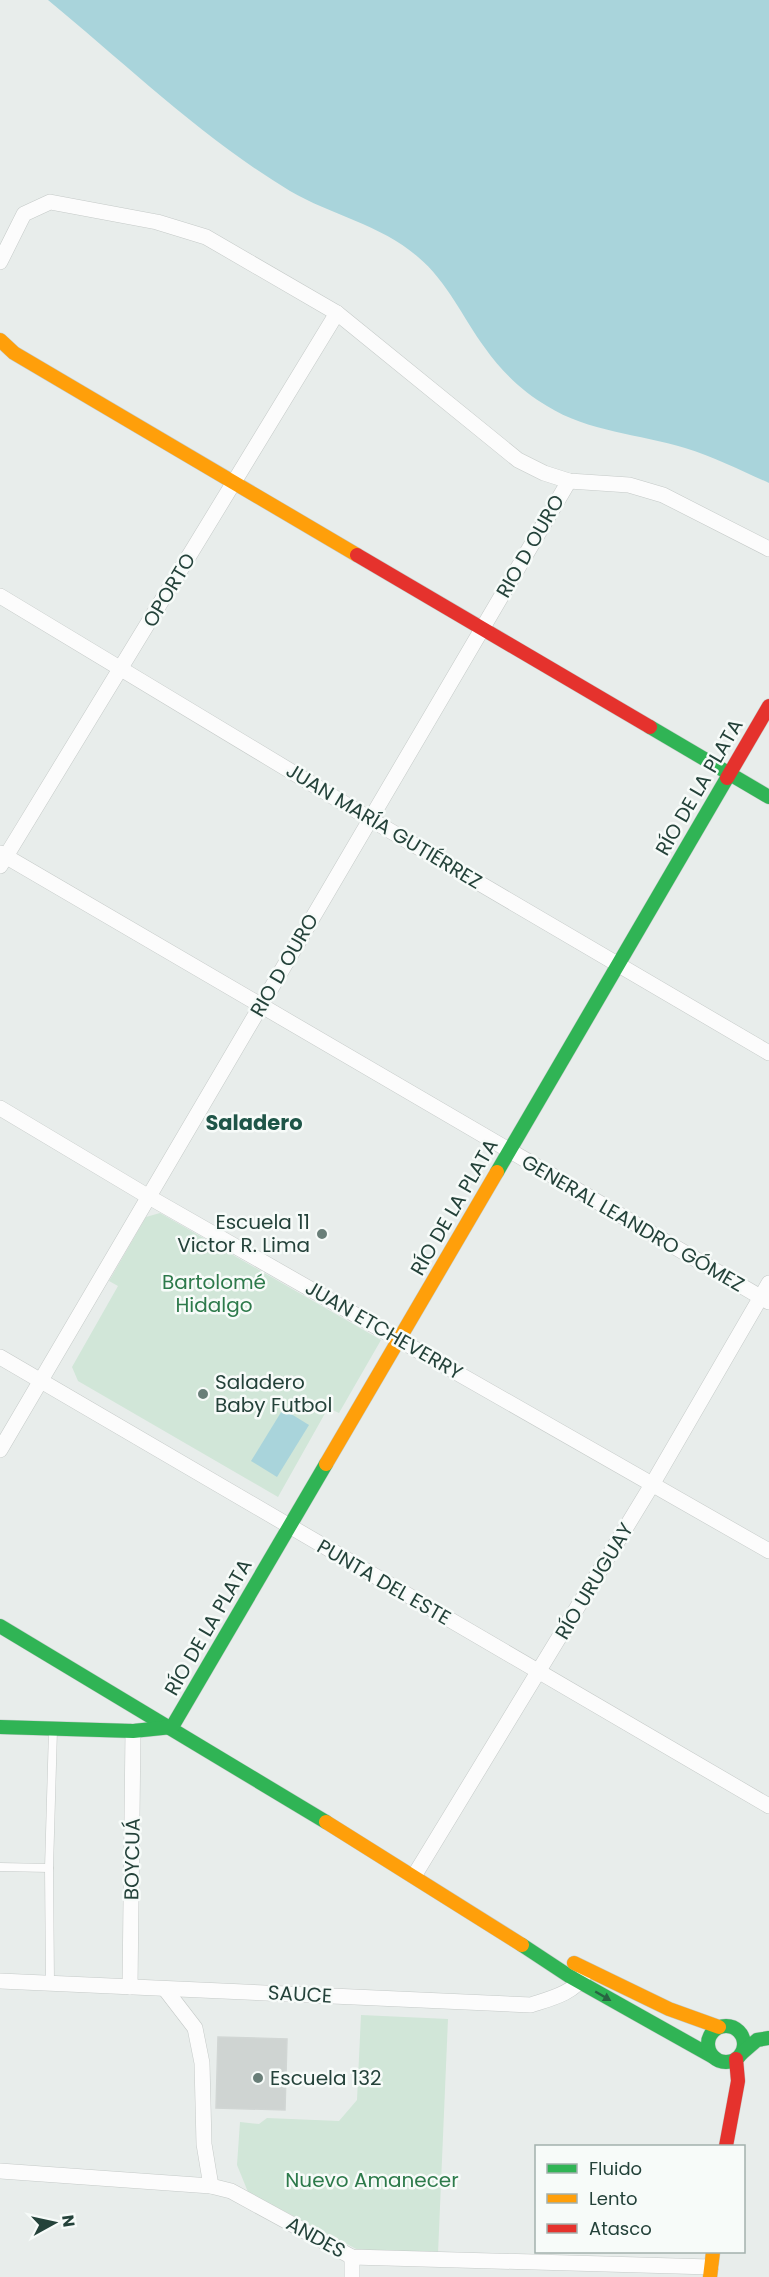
<svg xmlns="http://www.w3.org/2000/svg" width="769" height="2277" font-family="Poppins,sans-serif">
  <style>
    .green { fill: #d1e6d8 }
    .water { fill: #a9d4db }
    .building { fill: #cfd4d2; stroke: #d1d6d4; stroke-width: 1.5 }
    .lines { fill: none; stroke-linecap: round; stroke-linejoin: round }
    .lane-casing { stroke: #c5cac8; stroke-width: 9 }
    .street-casing { stroke: #c5cac8; stroke-width: 16 }
    .fast-casing { stroke: #c3cbc8; stroke-width: 15 }
    .slow-casing { stroke: #c3cbc8; stroke-width: 15 }
    .jam-casing { stroke: #c3cbc8; stroke-width: 15 }
    .lane { stroke: #fcfcfc; stroke-width: 8 }
    .street { stroke: #fcfcfc; stroke-width: 15 }
    .fast { stroke: #30b455; stroke-width: 14 }
    .slow { stroke: #ff9f0a; stroke-width: 14 }
    .jam { stroke: #e5322d; stroke-width: 14 }
    .oneway { fill: #286442 }
    .poi-dot { fill: #697e78; stroke: #f7fbf9; stroke-width: 2 }
    .labels { text-anchor: middle; dominant-baseline: central; stroke-width: 5; stroke-linejoin: round; paint-order: stroke }
    .street-label { font-size: 20px; fill: #24423a; stroke: #f7fbf9 }
    .poi-label { font-size: 20px; fill: #24423a; stroke: #f7fbf9; text-anchor: start }
    .park-label { font-size: 20px; fill: #2d7a4b; stroke: #f7fbf9 }
    .neighbourhood-label { font-size: 21px; font-weight: bold; fill: #1f5548; stroke: #f7fbf9 }
  </style>
  <rect width="100%" height="100%" fill="#e8edeb"/>
  <g class="green">
    <polygon points="160,1213 381,1340 339,1413 328,1408 278,1497 78,1381 72,1367 118,1286 109,1281 146,1217"/>
    <polygon points="361,2015 448,2019 438,2254 360,2251 248,2192 237,2165 240,2122 259,2124 267,2118 339,2121 357,2100"/>
  </g>
  <g class="water">
    <path d="M48,0H769V483C742,471 714,457 685,448C640,434 588,432 547,406C523,392 501,371 485,348C463,318 447,281 418,257C382,225 331,215 290,191C202,138 127,65 48,0Z"/>
    <polygon points="283,1409 309,1425 277,1477 251,1461"/>
  </g>
  <polygon class="building" points="218,2037 287,2039 285,2110 216,2108"/>
  <g class="lines">
    <defs>
      <g id="lane">
        <polyline points="0,1867 49,1868"/>
        <polyline points="50,1983 49,1868 53,1730"/>
      </g>
      <g id="street">
        <polyline points="0,262 24,214 50,202 157,222 206,237 337,313 518,460 544,473 569,481 629,485 663,495 769,549"/>
        <polyline points="0,596 370,819 769,1053"/>
        <polyline points="0,853 769,1302"/>
        <polyline points="0,866 337,313"/>
        <polyline points="0,1108 149,1197 769,1551"/>
        <polyline points="0,1357 769,1806"/>
        <polyline points="0,1450 569,481"/>
        <polyline points="414,1876 653,1483 769,1283"/>
        <path d="M0,1981L531,2005C549,1999 575,1993 584,1975"/>
        <polyline points="130,1987 133,1731"/>
        <polyline points="165,1989 195,2028 202,2063 204,2144 211,2186"/>
        <polyline points="0,2171 211,2186 231,2191 352,2257 711,2267"/>
        <polyline points="352,2257 352,2277"/>
      </g>
      <g id="fast">
        <polyline points="650,727 769,797"/>
        <polyline points="497,1172 727,778"/>
        <polyline points="0,1626 326,1822"/>
        <polyline points="0,1727 133,1731 172,1727 326,1464"/>
        <polyline points="522,1945 569,1976 715,2058"/>
        <circle cx="726" cy="2044" r="18"/>
        <polyline points="742,2053 757,2040 769,2038"/>
      </g>
      <g id="slow">
        <polyline points="0,340 14,353 357,555"/>
        <polyline points="326,1464 497,1172"/>
        <polyline points="326,1822 522,1945"/>
        <polyline points="574,1963 669,2009 719,2027"/>
        <polyline points="710,2277 713,2252"/>
      </g>
      <g id="jam">
        <polyline points="357,555 650,727"/>
        <polyline points="727,778 769,706"/>
        <polyline points="726,2146 738,2081 736,2059"/>
      </g>
    </defs>
    <use href="#lane" class="lane-casing"/>
    <use href="#street" class="street-casing"/>
    <use href="#fast" class="fast-casing"/>
    <use href="#slow" class="slow-casing"/>
    <use href="#jam" class="jam-casing"/>
    <use href="#lane" class="lane"/>
    <use href="#street" class="street"/>
    <use href="#fast" class="fast"/>
    <use href="#slow" class="slow"/>
    <use href="#jam" class="jam"/>
  </g>
  <defs><path id="oneway-solid" d="M-6-.8H1V-3.2L6.5 0L1 3.2V.8H-6Z" transform="scale(1.5)"/></defs>
  <use class="oneway" href="#oneway-solid" transform="translate(603 1996) rotate(30)"/>
  <g class="poi-dot">
    <circle cx="322" cy="1234" r="6"/>
    <circle cx="203" cy="1394" r="6"/>
    <circle cx="258" cy="2078" r="6"/>
  </g>
  <g class="labels">
    <g class="street-label">
      <text transform="translate(530 546) rotate(-60)">RIO D OURO</text>
      <text transform="translate(169 590) rotate(-59)">OPORTO</text>
      <text transform="translate(699 787) rotate(-60)">RÍO DE LA PLATA</text>
      <text transform="translate(384 826) rotate(31)">JUAN MARÍA GUTIÉRREZ</text>
      <text transform="translate(284 965) rotate(-60)">RIO D OURO</text>
      <text transform="translate(454 1207) rotate(-60)">RÍO DE LA PLATA</text>
      <text transform="translate(633 1223) rotate(30)">GENERAL LEANDRO GÓMEZ</text>
      <text transform="translate(384 1330) rotate(30)">JUAN ETCHEVERRY</text>
      <text transform="translate(594 1581) rotate(-59)">RÍO URUGUAY</text>
      <text transform="translate(384 1582) rotate(30)">PUNTA DEL ESTE</text>
      <text transform="translate(208 1627) rotate(-60)">RÍO DE LA PLATA</text>
      <text transform="translate(132 1859) rotate(-89)">BOYCUÁ</text>
      <text transform="translate(300 1994) rotate(3)">SAUCE</text>
      <text transform="translate(316 2237) rotate(29)">ANDES</text>
    </g>
    <g class="poi-label">
      <text x="310" y="1222" text-anchor="end">Escuela 11<tspan x="310" dy="23">Victor R. Lima</tspan></text>
      <text x="215" y="1382">Saladero<tspan x="215" dy="23">Baby Futbol</tspan></text>
      <text x="270" y="2078">Escuela 132</text>
    </g>
    <g class="park-label">
      <text x="214" y="1282">Bartolomé<tspan x="214" dy="23">Hidalgo</tspan></text>
      <text x="372" y="2180">Nuevo Amanecer</text>
    </g>
    <g class="neighbourhood-label">
      <text x="254" y="1122">Saladero</text>
    </g>
  </g>
  <rect x="535" y="2145" width="210" height="108" fill="#f7fbf9" stroke="#a3b1ad" stroke-width="1.5"/>
  <rect x="547" y="2164" width="30" height="9" fill="#30b455" stroke="#a3b1ad" stroke-width="1.5"/>
  <text x="589" y="2175" font-size="18" fill="#24423a">Fluido</text>
  <rect x="547" y="2194" width="30" height="9" fill="#ff9f0a" stroke="#a3b1ad" stroke-width="1.5"/>
  <text x="589" y="2205" font-size="18" fill="#24423a">Lento</text>
  <rect x="547" y="2224" width="30" height="9" fill="#e5322d" stroke="#a3b1ad" stroke-width="1.5"/>
  <text x="589" y="2235" font-size="18" fill="#24423a">Atasco</text>
  <g transform="translate(54 2223) rotate(82)" stroke="#f7fbf9" stroke-width="4.5" paint-order="stroke">
  <path d="M0-4.5L10 22L0 15L-10 22Z" fill="#24423a"/>
  <text y="-9" font-size="16" font-weight="bold" text-anchor="middle" fill="#24423a">N</text>
  </g>
</svg>
